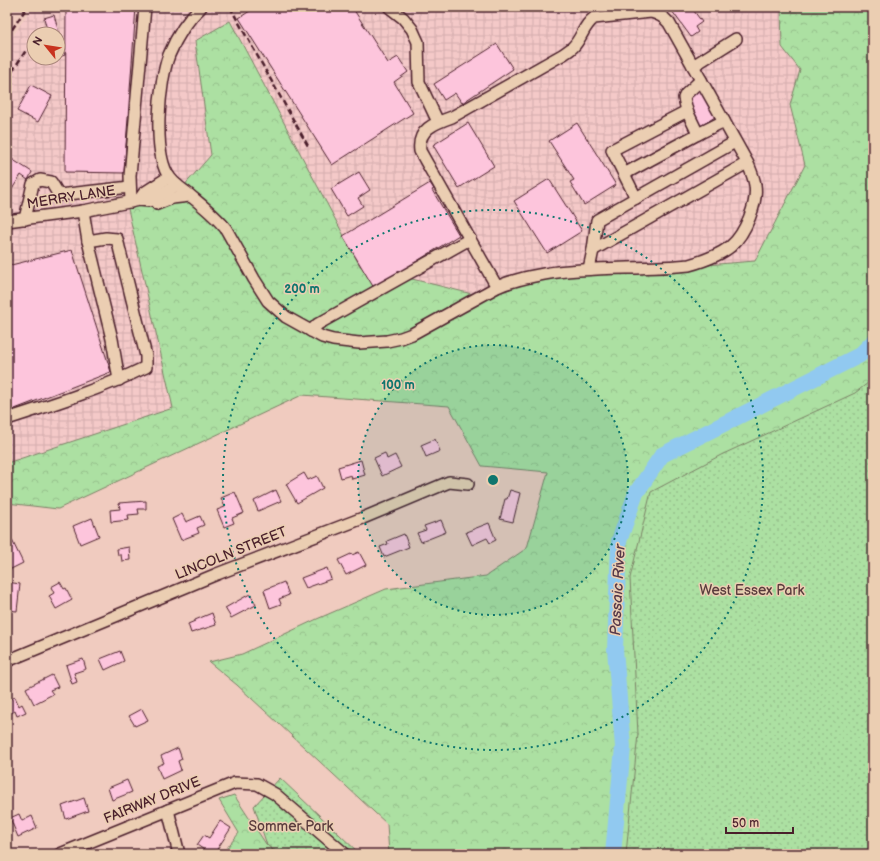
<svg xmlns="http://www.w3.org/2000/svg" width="880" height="861" font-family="'Balsamiq Sans',sans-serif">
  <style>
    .industrial { fill: url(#industrial-grid); fill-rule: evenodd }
    .forest { fill: url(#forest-crowns); stroke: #7b8066 }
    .park { fill: url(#park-dots); stroke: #7b8066 }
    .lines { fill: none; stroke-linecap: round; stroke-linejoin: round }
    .river { stroke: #91c9f0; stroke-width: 16 }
    .building { fill: #fdc5dc; stroke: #4a1f2b }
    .minor-casing { stroke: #4a1f2b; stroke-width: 14 }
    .minor { stroke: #ebceb2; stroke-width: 11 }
    .rail { stroke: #4a1f2b; stroke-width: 2.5; stroke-dasharray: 6 3; stroke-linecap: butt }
    .ring { fill: none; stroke: #0f766e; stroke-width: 2; stroke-dasharray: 2 4 }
    .labels { text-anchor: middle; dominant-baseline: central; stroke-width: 3; stroke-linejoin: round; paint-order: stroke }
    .street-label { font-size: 14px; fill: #4a1f2b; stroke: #ebceb2 }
    .park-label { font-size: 14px; fill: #593c3d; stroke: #ebceb2 }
    .water-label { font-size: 15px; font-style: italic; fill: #553849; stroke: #ebceb2 }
    .centre { fill: #0f766e; stroke: #ebceb2; stroke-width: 2 }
    .ring-label { font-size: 12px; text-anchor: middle; font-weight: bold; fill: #0f766e; stroke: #ebceb2; stroke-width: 3; stroke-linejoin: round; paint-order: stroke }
  </style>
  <defs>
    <pattern id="industrial-grid" width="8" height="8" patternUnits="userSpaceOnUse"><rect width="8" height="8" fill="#f4c9c8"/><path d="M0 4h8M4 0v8" fill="none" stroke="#d3acac"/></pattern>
    <pattern id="forest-crowns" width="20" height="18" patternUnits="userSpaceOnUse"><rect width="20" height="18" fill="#ace0a2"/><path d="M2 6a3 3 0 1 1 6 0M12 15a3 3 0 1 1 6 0" fill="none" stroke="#96c08c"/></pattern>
    <pattern id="park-dots" width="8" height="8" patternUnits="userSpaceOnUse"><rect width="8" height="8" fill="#ace0a2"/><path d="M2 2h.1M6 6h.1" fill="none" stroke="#96c08c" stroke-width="1.8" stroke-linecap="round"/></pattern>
  </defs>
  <rect width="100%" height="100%" fill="#f0cbbf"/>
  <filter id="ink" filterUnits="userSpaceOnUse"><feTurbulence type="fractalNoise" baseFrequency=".025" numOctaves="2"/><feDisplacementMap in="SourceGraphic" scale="8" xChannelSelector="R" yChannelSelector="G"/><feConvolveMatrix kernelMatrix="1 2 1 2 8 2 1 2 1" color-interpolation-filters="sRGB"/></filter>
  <g filter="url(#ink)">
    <path class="industrial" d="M32,7H781L782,47L801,70L790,105L805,165L755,261L534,279L488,298L360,266L230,21L195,41L211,155L182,188L126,200L173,409L7,463V45ZM34,34H58V58H34Z"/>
    <g class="forest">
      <polygon points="781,7 873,7 873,854 389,854 387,824 237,685 209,662 242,654 317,619 386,589 486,576 527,548 548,472 482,466 449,406 302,395 58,509 7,503 7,463 173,408 126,200 182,188 211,155 195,41 230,21 360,266 488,298 534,279 755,261 805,165 790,105 800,70 782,47"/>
      <polygon points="234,795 266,844 277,854 222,854 239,833 219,800"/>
    </g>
    <g class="park">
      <polygon points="873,379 873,854 626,854 638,734 630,578 651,492 721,455 855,393"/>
      <polygon points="280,778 360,854 278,854 267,845 254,806"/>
    </g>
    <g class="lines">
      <polyline class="river" points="613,854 623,747 615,649 619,541 636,493 662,455 860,355 873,342"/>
    </g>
    <g class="building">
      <polygon points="66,7 136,7 124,173 65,172"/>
      <polygon points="256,7 352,7 388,63 398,57 408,72 394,82 413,113 332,165 239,18"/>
      <polygon points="677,7 691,7 702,22 695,27 698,32 691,37 672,11"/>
      <polygon points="54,15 65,55 58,57 58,34 48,34 44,18"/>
      <polygon points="497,44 513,69 462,103 455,93 444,100 434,84"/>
      <polygon points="31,85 52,96 38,122 17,111"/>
      <polygon points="700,90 715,117 701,126 685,99"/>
      <polygon points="468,123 494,166 459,188 433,145"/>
      <polygon points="577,123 616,185 584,205 570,182 574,180 549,141"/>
      <polygon points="7,156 32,172 28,180 21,175 7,197"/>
      <polygon points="359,172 370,190 358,198 363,206 347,216 331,189"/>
      <polygon points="549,179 582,231 547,253 514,201"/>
      <polygon points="430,183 434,189 432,190 459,235 374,288 343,236"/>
      <polygon points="72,250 111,372 7,412 7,266"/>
      <polygon points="435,439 440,451 426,457 421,445"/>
      <polygon points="385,453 387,459 395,455 401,467 382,476 374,458"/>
      <polygon points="361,460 365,475 352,479 351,475 341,478 338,467"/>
      <polygon points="304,473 308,480 317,476 323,488 297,503 286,484"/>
      <polygon points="276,490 281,501 258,511 254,501"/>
      <polygon points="510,490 520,493 513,522 500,519 505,499 507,499"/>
      <polygon points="235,492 244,513 232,518 234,523 224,527 217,510 225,507 221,498"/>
      <polygon points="146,501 146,509 138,509 139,514 128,515 129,520 111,522 110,510 120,509 119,503"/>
      <polygon points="182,514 186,522 200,516 204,525 197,528 199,533 181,540 172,519"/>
      <polygon points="92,518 99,536 80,544 73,526"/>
      <polygon points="441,520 446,532 421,542 417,533 426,530 424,526"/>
      <polygon points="489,523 496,540 490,543 487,538 472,545 466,532"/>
      <polygon points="404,534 409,547 384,557 380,547 388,544 387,541"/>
      <polygon points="10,536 23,563 9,570 7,566 7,537"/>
      <polygon points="129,547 130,560 122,561 121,555 118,555 117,549"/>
      <polygon points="359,552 366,565 346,575 338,560 351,554 352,555"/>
      <polygon points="327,568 331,579 306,588 301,578"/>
      <polygon points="7,582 20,584 17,611 7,610"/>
      <polygon points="60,582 64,589 66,588 72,600 56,609 49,596 54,593 51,587"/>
      <polygon points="284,582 289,595 279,599 281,604 270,608 264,590"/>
      <polygon points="250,594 256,605 231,618 225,608"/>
      <polygon points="212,613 216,625 191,633 188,624 195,621 195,620"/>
      <polygon points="120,651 124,661 105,670 100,659"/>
      <polygon points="83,659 86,669 74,673 77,682 72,684 66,665"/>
      <polygon points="52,675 58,687 50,690 53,694 34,704 26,688"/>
      <polygon points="15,697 19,706 22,704 26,712 17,716 15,711 7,715 7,701"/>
      <polygon points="142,709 148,720 135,726 129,716"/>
      <polygon points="178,748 182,759 178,761 181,770 162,779 157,766 164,763 161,756"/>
      <polygon points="127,780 132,792 112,800 108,788"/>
      <polygon points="84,798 88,811 66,819 62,806"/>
      <polygon points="19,814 22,821 32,816 37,828 18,837 10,818"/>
      <polygon points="220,821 231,828 214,854 210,854 197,845 204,835 209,838"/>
    </g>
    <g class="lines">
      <defs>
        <g id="minor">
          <path d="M201,7C187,20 176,38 169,55C159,81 152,155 170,178C174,183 180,188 186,192C200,204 215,215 226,229L254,279L268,301L286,317L322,337L333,340L359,343L387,341L401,338L412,334L497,287C512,280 528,277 544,274C592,266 641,270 689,265C703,261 719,256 731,246C745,234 758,203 755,185C754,178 751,171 748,164L669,23C664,17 659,14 651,12L594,18C583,26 582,38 573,47C570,50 565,53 562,55L452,117C435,123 417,129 420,151L497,287"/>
          <polyline points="389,7 403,18 412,29 418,42 419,82 438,122"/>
          <polyline points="693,66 736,39"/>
          <polyline points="687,111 684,98 686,94 701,80"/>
          <polyline points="698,134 724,121"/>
          <polyline points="624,174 698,134 687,111 612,150 636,198"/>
          <polyline points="139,200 144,193 169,177"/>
          <polyline points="131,202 130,176 145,7"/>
          <polyline points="157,204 172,198 190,196"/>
          <polyline points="25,219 33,184 40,180 51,182 59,195 130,187"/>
          <polyline points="7,221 83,211 139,200 149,201 177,185"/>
          <polyline points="88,241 112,339 119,380"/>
          <polyline points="593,250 747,163"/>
          <polyline points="589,269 593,250 597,220 735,142"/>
          <polyline points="311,331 318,324 470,239"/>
          <path d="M7,419C54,404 101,389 146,367V356L117,239L106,238L88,241L83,211"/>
          <polyline points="7,661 217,574 363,518 449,482 468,484"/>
          <polyline points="168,810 179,854"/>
          <polyline points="60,854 235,783 257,784 275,794 345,854"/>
        </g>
      </defs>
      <use href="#minor" class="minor-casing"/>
      <use href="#minor" class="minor"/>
      <g class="rail">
        <polyline points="230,7 308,146"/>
        <polyline points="7,37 27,7"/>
        <polyline points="7,79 27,49"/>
      </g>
    </g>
  </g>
  <circle cx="493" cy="480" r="135" fill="#0f766e" fill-opacity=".12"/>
  <g class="ring">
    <circle cx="493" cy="480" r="135"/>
    <circle cx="493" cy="480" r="270"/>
  </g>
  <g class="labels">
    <g class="street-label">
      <text transform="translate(71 197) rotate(-9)">MERRY LANE</text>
      <text transform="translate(231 553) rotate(-22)">LINCOLN STREET</text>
      <text transform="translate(152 800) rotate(-22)">FAIRWAY DRIVE</text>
    </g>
    <g class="park-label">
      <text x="752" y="590">West Essex Park</text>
      <text x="291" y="826">Sommer Park</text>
    </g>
    <g class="water-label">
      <text transform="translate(618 590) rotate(-87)">Passaic River</text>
    </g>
  </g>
  <circle cx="493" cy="480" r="6" class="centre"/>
  <g class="ring-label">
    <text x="302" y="293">200 m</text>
    <text x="398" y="389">100 m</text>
  </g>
  <rect width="880" height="861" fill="none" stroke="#ebceb2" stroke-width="24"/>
  <rect x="12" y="12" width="856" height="837" fill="none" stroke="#4a1f2b" stroke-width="1.5" filter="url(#ink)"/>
  <g transform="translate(46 46) rotate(300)"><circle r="19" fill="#ebceb2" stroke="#ab887c"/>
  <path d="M0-3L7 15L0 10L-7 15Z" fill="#c8321e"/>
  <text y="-6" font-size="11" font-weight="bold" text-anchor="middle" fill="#4a1f2b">N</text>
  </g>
  <path d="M726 827v6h67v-6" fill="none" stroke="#4a1f2b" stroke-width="2"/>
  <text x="732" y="827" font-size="12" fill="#4a1f2b" stroke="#ebceb2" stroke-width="3" paint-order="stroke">50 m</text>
</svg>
